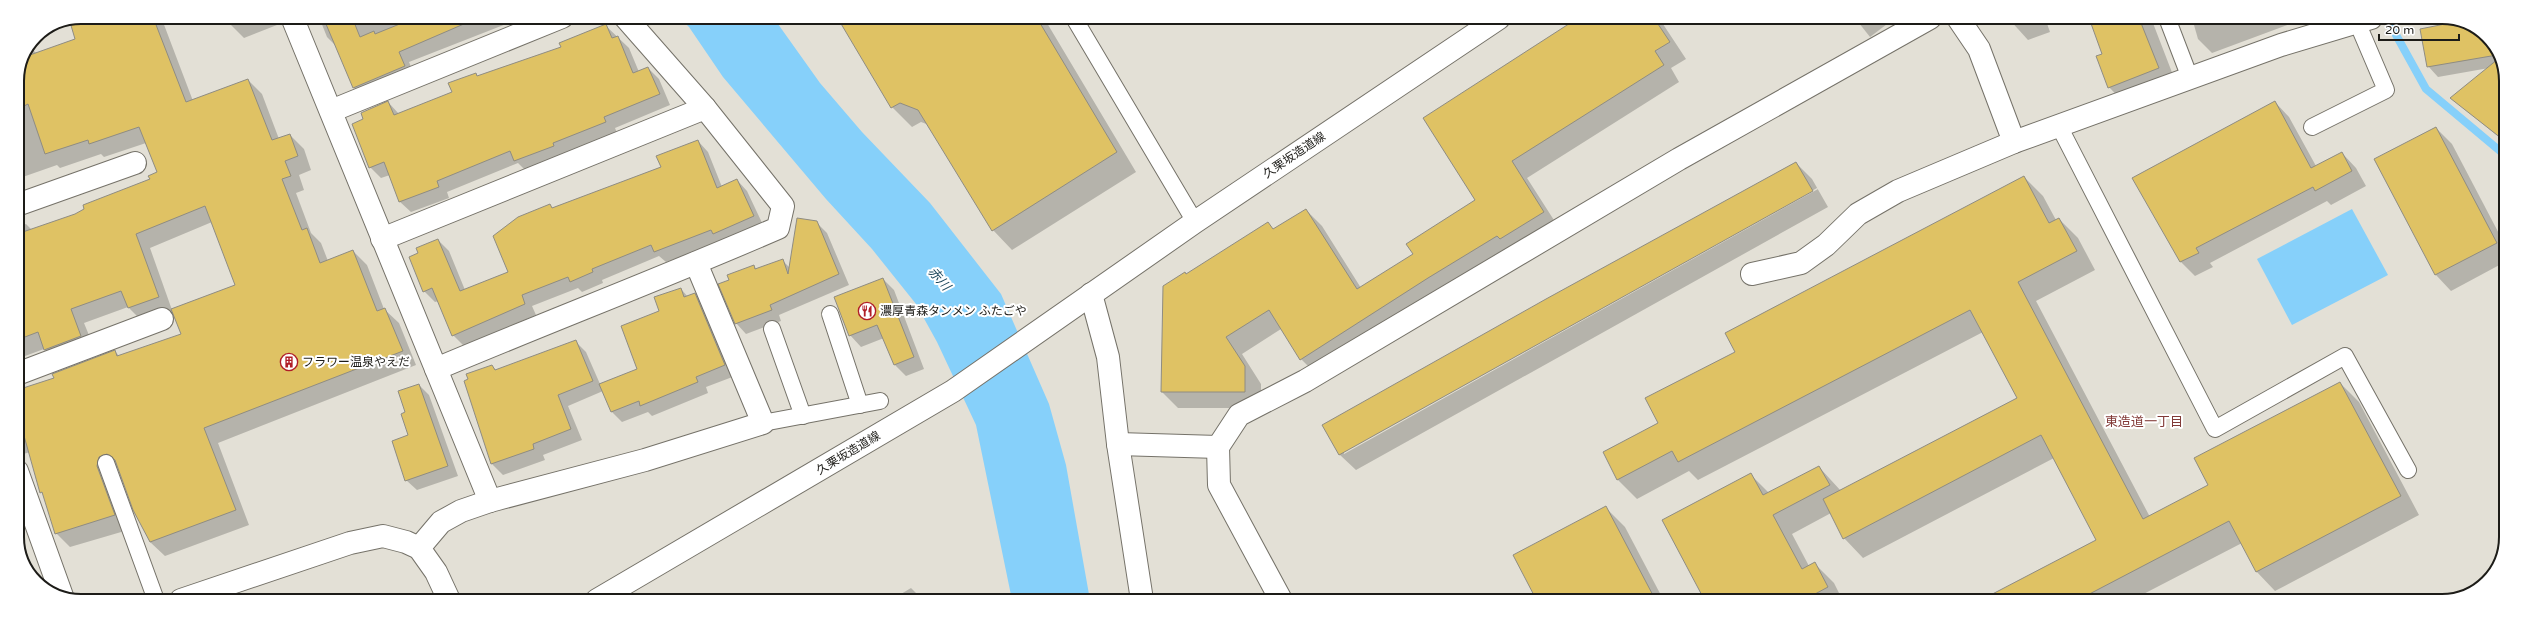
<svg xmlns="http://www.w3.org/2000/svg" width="2523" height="618" font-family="'Varela Round','Noto Sans JP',sans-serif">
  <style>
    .water { fill: #86d0fa }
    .shadow { fill: #0003; fill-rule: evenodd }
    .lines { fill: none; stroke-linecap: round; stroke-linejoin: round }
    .stream { stroke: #86d0fa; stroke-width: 8 }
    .building { fill: #dfc264; stroke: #8f8c82 }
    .service-casing { stroke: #757269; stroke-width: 18 }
    .minor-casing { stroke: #757269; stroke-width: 24 }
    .tertiary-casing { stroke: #757269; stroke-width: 24 }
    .secondary-casing { stroke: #757269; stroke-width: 24 }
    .service { stroke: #fff; stroke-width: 16 }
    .minor { stroke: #fff; stroke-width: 22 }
    .tertiary { stroke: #fff; stroke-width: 22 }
    .secondary { stroke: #fff; stroke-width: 22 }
    .labels { text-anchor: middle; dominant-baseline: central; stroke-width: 4; stroke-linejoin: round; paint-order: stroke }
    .street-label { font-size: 12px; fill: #1d1c18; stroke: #fff }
    .poi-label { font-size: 12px; fill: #1d1c18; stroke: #fff; text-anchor: start }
    .water-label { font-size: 13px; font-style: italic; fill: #1d475c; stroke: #fff }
    .neighbourhood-label { font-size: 13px; fill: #823a37; stroke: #fff }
    .rim { fill: none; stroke: #1d1c18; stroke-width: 2 }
  </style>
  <rect width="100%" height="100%" fill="#e3e0d6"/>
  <g class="water">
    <polygon points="679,17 773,17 820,83 862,132 930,203 1001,294 1049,404 1066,465 1090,600 1012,600 976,425 937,342 916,304 872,249 826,199 723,77 689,27"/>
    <polygon points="2352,209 2388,275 2292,325 2257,259"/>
  </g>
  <g class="shadow">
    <path d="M81,17H175L163,22L193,101L248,80L262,94L279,139L290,135L304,149L311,170L299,175L304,190L296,193L311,233L321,243L328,261L353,251L367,265L384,309L399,323L416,365L218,443L249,525L165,556L150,542L134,509L117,467L110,476L128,530L70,547L56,533L30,452L17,456V425L20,426L17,418L55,379L115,351L119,356L182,335L173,311L143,322L128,307L84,323L95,350L59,364L44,349L17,359V227L26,224L32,230L76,215L151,180L158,173L146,143L104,157L101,154L60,168L57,165L17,179V81L29,52L33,50L37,54L77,40L71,21ZM212,222L236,286L172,310L150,248Z"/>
    <polygon points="228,17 274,17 277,25 244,38 230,24"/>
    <polygon points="319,17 524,17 409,62 415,77 365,99 354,88 337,47 327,37"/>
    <polygon points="838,17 1044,18 1136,172 1012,250 993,230 929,125 921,122 912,127 892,107"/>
    <polygon points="1581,18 1659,18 1686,59 1671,68 1679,82 1527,178 1559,228 1317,375 1301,359 1281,329 1242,354 1261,384 1261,408 1178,408 1162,392 1187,275 1268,224 1274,230 1306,210 1322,226 1361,288 1414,254 1476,201 1424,119"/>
    <polygon points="1855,18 1895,18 1870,37"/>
    <polygon points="2008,18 2045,18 2050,32 2028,40"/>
    <polygon points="2090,18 2151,18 2178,88 2128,107 2109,87 2104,54"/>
    <polygon points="2192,18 2306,18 2212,53 2198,39"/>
    <polygon points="2461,22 2490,39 2506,77 2506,143 2452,98 2489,68 2438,77 2428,66"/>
    <polygon points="605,25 629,48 639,72 648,68 659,79 670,105 615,128 617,133 526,171 518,163 447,192 449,198 411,212 399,201 390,175 381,178 370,167 365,120 388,102 399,114 453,93 476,74 478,77 563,48"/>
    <polygon points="2275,102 2289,117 2316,166 2342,153 2356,168 2366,186 2331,205 2327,201 2210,263 2213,267 2195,276 2181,262 2134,178"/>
    <polygon points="2436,128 2452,144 2505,245 2505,262 2451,291 2436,275 2375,160"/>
    <polygon points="698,141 708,152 722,187 737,180 747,191 764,227 666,262 659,256 602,280 603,283 582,292 578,288 532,306 536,315 464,346 453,335 439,301 435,302 424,291 420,254 438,240 449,251 465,290 509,272 550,206 553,209 662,167"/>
    <path d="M1796,163L1812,179L1828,207L1356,470L1340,455L1323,426ZM1817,188L1818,189L1344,454V452Z"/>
    <polygon points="2024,177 2043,196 2056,220 2059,219 2078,238 2095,270 2036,301 2150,517 2209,486 2340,383 2359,402 2419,515 2275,591 2256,571 2242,543 2130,601 1981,601 2097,540 2054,458 1863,558 1844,538 1831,513 1792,534 1809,566 1814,563 1834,583 1843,601 1706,601 1751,475 1769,493 1819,467 1841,491 2018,398 1983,332 1698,480 1689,471 1637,499 1618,480 1604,452 1659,423 1736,352"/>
    <polygon points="816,222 827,233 849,285 779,315 781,321 746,334 736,323 731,281 754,266 757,270 782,260 790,268"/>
    <polygon points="883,279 894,290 924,369 906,376 895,365 884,338 861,347 850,335"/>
    <polygon points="681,289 688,297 695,294 705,305 735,376 706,387 708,393 652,416 648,412 622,422 612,412 603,391 568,406 582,440 543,455 545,460 503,475 492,464 465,382 492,366 497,371 575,341 586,352 600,384 639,369 660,311"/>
    <polygon points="419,385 429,395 458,476 417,490 406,480 410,436 407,413"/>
    <polygon points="1606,508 1625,527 1664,601 1538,601"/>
    <polygon points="18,533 23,541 36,580 33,579 18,545"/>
    <polygon points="911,588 923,600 891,600"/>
  </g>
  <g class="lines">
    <polyline class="stream" points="2390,24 2426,89 2506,156"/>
  </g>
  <g class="building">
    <polygon points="81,17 153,17 186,102 248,79 272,140 290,134 298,156 285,161 291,176 282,179 302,230 307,228 320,263 353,250 377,311 385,308 403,351 204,428 236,510 150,542 133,510 115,460 107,454 99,457 97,466 115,515 55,534 42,492 40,493 21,425 17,426 17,390 54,378 52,374 115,350 117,356 181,334 171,309 235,285 205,206 136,234 159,297 128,308 121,291 71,309 81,336 44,350 38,332 17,340 17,234 75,214 84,209 83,205 150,179 148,176 157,172 139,127 89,144 88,140 45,154 28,104 24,106 17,81 27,56 75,39 70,22"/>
    <polygon points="323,17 352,17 360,37 374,31 375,34 417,17 480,17 399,52 405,66 353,88"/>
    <polygon points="837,17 1037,18 1117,152 992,231 918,110 900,103 891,108"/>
    <polygon points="1578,18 1654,18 1670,42 1655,51 1664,65 1512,161 1544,212 1500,239 1497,236 1428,278 1300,360 1269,310 1226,337 1245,366 1245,392 1161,392 1163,286 1185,272 1186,274 1268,222 1273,229 1306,209 1357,289 1413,254 1406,244 1475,200 1423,118"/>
    <polygon points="2089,18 2139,18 2159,68 2108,88 2096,56 2102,54"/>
    <polygon points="2460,21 2490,39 2497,55 2427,67 2420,29"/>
    <polygon points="606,24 612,38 618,36 633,73 648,67 660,94 604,117 606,122 553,143 554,146 514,161 510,151 437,181 439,187 399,202 384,162 369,168 352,124 363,119 361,113 363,112 388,101 394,115 452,92 448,83 476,73 477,76 561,47 559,43"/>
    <polygon points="2498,59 2506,77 2506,142 2450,98"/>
    <polygon points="2275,101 2311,168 2342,152 2352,171 2315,191 2313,187 2196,248 2199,253 2180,262 2132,178"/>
    <polygon points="2436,127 2497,243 2435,275 2374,159"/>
    <polygon points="698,140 717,188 737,179 754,216 713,234 711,230 654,252 651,245 592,269 593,272 570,282 568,277 522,295 525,304 452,336 432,288 423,292 409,257 418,253 416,248 438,239 460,291 508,272 493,236 518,217 550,204 552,208 661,167 656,156"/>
    <polygon points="1796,162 1813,191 1339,455 1322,425 1546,299"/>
    <polygon points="2024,176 2049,223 2059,218 2077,251 2018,282 2143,519 2208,485 2194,458 2340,382 2401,496 2256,572 2229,521 2076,601 1979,601 2096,540 2041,435 1843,539 1823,499 2017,398 1970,310 1678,462 1672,451 1617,480 1603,452 1658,423 1645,398 1735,352 1725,333"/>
    <polygon points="797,218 817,221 839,274 770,305 772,310 735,324 718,284 729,280 727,275 754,265 755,269 783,259 788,274"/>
    <polygon points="883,278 914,357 894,365 877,325 849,336 834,297"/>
    <polygon points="681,288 684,297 695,293 725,365 696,377 698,382 640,406 639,401 611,412 599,384 637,369 621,326 659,311 654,297"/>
    <polygon points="576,340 593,381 558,395 571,429 533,444 534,449 491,464 464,381 468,379 466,374 492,365 495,370"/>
    <polygon points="419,384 448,466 405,481 392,441 408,435 401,414 405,412 398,391"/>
    <polygon points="1819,466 1830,485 1773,515 1802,569 1815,562 1828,587 1802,601 1705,601 1662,520 1751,473 1763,495"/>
    <polygon points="1606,506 1656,601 1537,601 1513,555"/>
  </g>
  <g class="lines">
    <defs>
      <g id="service">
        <polyline points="1074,18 1195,222"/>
        <polyline points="2167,18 2190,78"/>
        <polyline points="2059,126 2215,429 2345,356 2408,470"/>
        <polyline points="2312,127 2386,90 2357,22"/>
        <polyline points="830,314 860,405"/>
        <polyline points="772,329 803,416"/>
        <polyline points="763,423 880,401"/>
        <polyline points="106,463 156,600"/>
      </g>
      <g id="minor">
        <polyline points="292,17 490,501"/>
        <polyline points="1958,18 1979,49 2014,142"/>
        <polyline points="331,111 562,17"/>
        <polyline points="17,205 135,163"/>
        <polyline points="382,239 705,108"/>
        <polyline points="1752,274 1801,263 1826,245 1858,214 1898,191 2014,142 2281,45 2371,18"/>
        <path d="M436,369C550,321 665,277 778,228L783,206L705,108L625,17"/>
        <polyline points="17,374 162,319"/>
        <polyline points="1118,444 1218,447"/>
        <polyline points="17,471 62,596"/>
        <polyline points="419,548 441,522 461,511 490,501 645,460 763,423 696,263"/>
        <polyline points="1281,600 1219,485 1218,447 1239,415 1305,381 1679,159 1930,18"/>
      </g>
      <polyline id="tertiary" points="181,600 350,543 383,536 406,542 419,548 436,572 449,600"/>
      <g id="secondary">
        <polyline points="1091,294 1108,357 1118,444 1142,600"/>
        <polyline points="597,600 953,391 1195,222 1499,18"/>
      </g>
    </defs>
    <use href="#service" class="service-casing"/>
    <use href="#minor" class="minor-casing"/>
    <use href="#tertiary" class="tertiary-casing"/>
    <use href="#secondary" class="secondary-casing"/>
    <use href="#service" class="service"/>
    <use href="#minor" class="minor"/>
    <use href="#tertiary" class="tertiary"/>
    <use href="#secondary" class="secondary"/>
  </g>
  <defs>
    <symbol id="restaurant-ring" viewBox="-11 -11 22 22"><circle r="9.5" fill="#fff" stroke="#b01e27" stroke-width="1.5"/><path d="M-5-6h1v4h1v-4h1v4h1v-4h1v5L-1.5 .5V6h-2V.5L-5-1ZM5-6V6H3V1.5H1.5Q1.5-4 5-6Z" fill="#b01e27"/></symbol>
    <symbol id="building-ring" viewBox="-11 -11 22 22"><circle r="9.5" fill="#fff" stroke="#b01e27" stroke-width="1.5"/><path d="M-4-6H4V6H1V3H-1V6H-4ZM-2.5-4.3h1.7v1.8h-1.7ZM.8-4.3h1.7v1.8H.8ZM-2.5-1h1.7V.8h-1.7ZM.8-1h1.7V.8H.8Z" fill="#b01e27"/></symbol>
  </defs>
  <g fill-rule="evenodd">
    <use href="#restaurant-ring" x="857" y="301" width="20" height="20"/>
    <use href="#building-ring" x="279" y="352" width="20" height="20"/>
  </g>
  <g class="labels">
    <g class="street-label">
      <text transform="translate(1294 155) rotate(-34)">久栗坂造道線</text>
      <text transform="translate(848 453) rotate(-31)">久栗坂造道線</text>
    </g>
    <g class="poi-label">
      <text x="880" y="311">濃厚青森タンメン ふたごや</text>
      <text x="302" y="362">フラワー温泉やえだ</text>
    </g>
    <g class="water-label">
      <text transform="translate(939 279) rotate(49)">赤川</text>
    </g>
    <g class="neighbourhood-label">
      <text x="2144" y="422">東造道一丁目</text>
    </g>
  </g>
  <path d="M0 0H2523V618H0ZM81 24H2442A57 57 0 0 1 2499 81V537A57 57 0 0 1 2442 594H81A57 57 0 0 1 24 537V81A57 57 0 0 1 81 24Z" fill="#fff" fill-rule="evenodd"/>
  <path class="rim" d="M81 24H2442A57 57 0 0 1 2499 81V537A57 57 0 0 1 2442 594H81A57 57 0 0 1 24 537V81A57 57 0 0 1 81 24Z"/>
  <path d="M2379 34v6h80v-6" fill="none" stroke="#1d1c18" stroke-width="2"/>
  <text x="2385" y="34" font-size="12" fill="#1d1c18" stroke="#ffffff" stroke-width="3" paint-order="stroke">20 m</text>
</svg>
